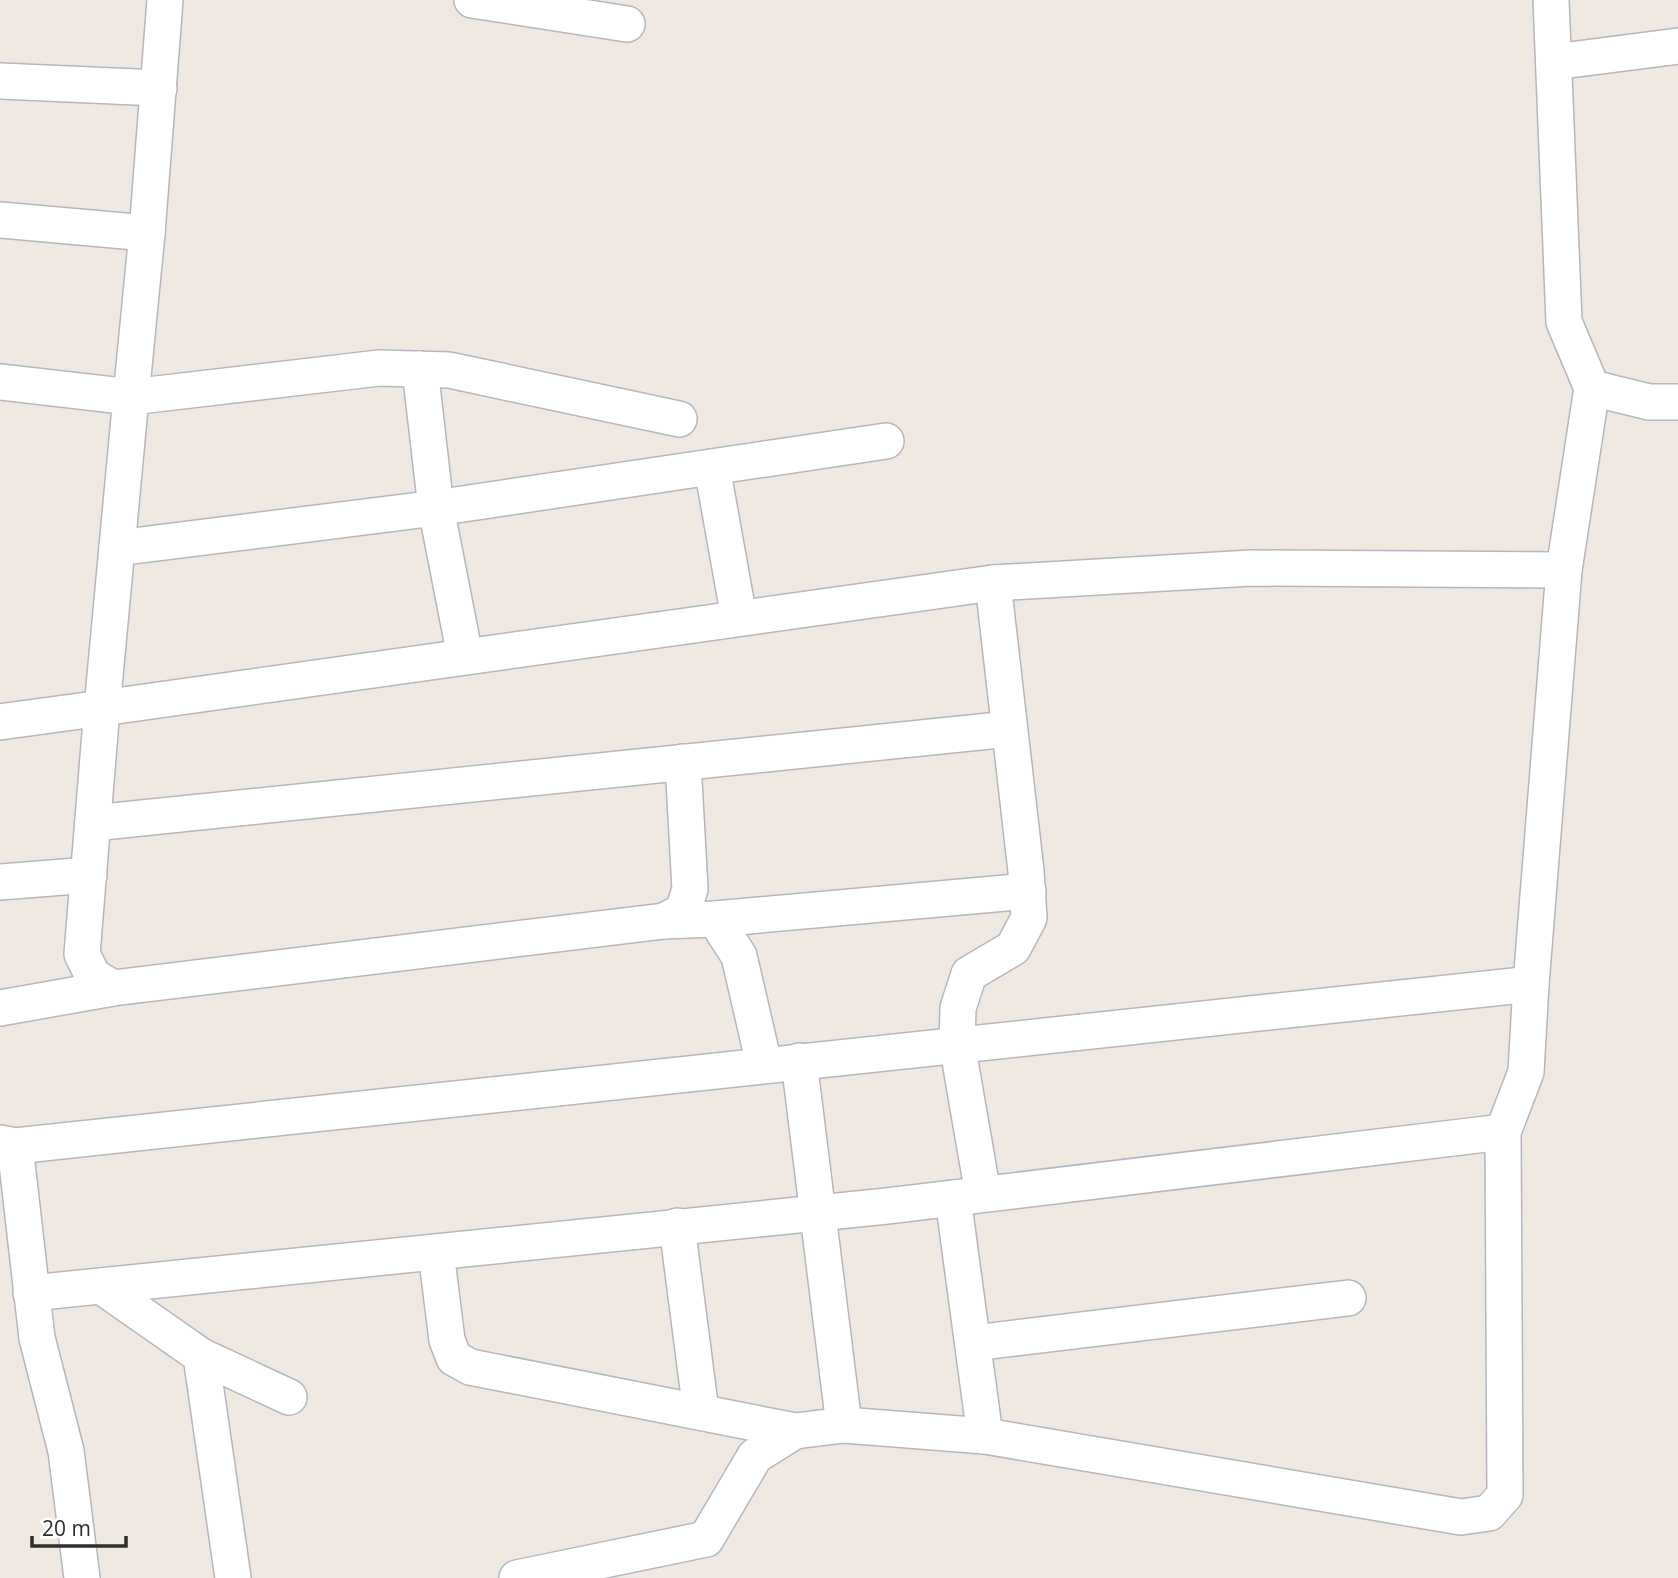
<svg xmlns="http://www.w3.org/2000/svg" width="1678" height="1578" font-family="'Open Sans',sans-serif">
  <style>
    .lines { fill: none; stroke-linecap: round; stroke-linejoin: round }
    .street-casing { stroke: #b4b7c1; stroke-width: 38 }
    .street { stroke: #fff; stroke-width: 35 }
  </style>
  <rect width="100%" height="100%" fill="#efe9e1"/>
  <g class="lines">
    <defs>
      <g id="street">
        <polyline points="165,0 147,233 131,397 379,368 449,370 679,419"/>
        <polyline points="472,0 627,24"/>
        <polyline points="1554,62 1678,46"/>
        <polyline points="0,81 159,88"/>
        <polyline points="0,220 147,233"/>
        <polyline points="420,369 436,508 465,656"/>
        <polyline points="0,382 131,397 102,708 0,722"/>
        <polyline points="1592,388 1649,402 1678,402"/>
        <polyline points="712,467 739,618"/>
        <polyline points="117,548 436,508 886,441"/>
        <polyline points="683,762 690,889 683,911 664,921 113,988 93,976 82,954 102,708 993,583 1251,568 1564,570"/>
        <polyline points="93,823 1009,729"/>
        <polyline points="0,882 89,875"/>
        <polyline points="715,919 739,956 764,1064"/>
        <polyline points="664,921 715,919 1028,891"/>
        <polyline points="0,1008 113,988"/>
        <polyline points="799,1061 844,1425"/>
        <polyline points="0,1143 15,1146 1531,984"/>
        <polyline points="15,1146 37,1338 66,1451 82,1578"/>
        <polyline points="983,1194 957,1044 958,1008 969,974 1013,948 1029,918 1026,871 993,583"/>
        <polyline points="953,1198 985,1436"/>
        <polyline points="677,1226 701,1412"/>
        <polyline points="436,1252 447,1340 454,1358 470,1367 795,1431"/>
        <polyline points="101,1286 201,1356 289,1397"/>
        <polyline points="31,1293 887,1206 1503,1132"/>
        <polyline points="974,1343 1348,1298"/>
        <polyline points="201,1356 233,1578"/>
        <polyline points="517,1578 706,1539 755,1456 795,1431 844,1425 985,1436 1461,1517 1489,1513 1505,1495 1503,1132 1526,1072 1531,984 1564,570 1592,388 1564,322 1551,0"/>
      </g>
    </defs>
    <use href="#street" class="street-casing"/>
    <use href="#street" class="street"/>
  </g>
  <path d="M32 1536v10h94v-10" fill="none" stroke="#2e2e2e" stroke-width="3.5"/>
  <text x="42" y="1536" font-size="21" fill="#2e2e2e" stroke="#ffffff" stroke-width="5" paint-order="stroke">20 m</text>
</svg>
